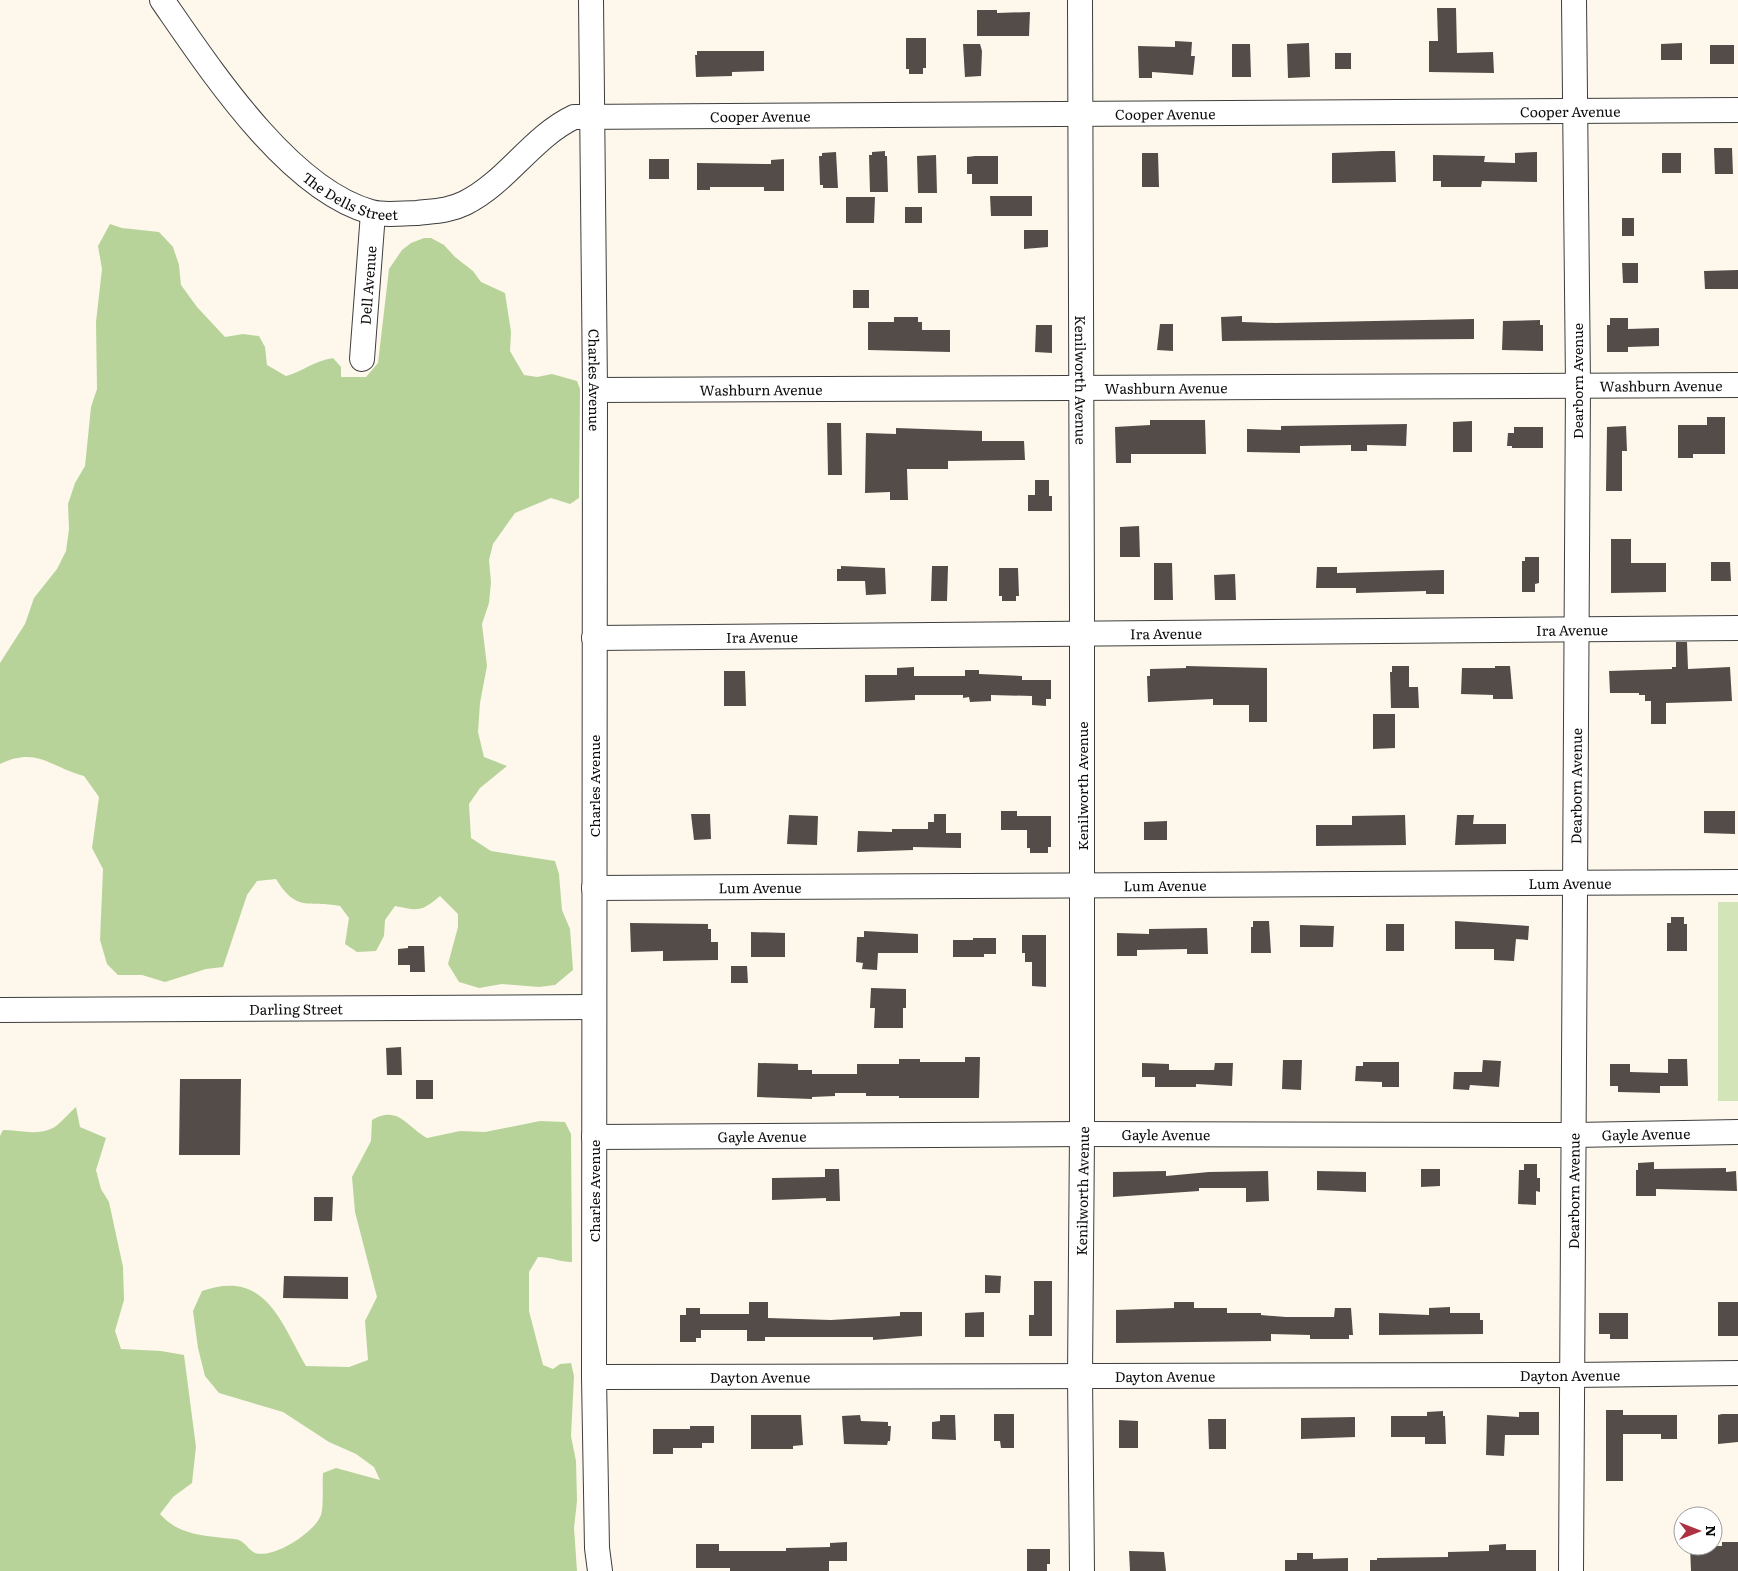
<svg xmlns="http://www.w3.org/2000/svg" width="1738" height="1571" font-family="Literata,serif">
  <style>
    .green { fill: #d3e4b9 }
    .forest { fill: #b8d39a }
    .building { fill: #534c49 }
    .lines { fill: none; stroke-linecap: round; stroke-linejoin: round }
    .minor-casing { stroke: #3e3e3e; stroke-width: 26 }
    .minor { stroke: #fff; stroke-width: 24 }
    .labels { text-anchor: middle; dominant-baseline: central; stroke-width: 5; stroke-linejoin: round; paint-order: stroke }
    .street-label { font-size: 14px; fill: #0b0b0b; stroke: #fff }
  </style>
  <rect width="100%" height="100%" fill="#fdf8eb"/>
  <rect class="green" x="1718" y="902" width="20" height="199"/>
  <g class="forest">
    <path d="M110,224L122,228L159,232L173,247L179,265L181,285L197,307L225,337L243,334L259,336L265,347L267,365L286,376C304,371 313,361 333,358L341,367V377H366L378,363L389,269L402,250L411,243L424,238H431L444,245L455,257L473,271L481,282L505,293L511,332L510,351L524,375L537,377L552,374L577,381L580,389L579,498L570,504L551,498L515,513L493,544L489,560L491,582L489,603L482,624L487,666L480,703L478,732L484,757L507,766L480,788L469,804L471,838L491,851L555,861L559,874L562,910L570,929L573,970L555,985L539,987L502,984L479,988L459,982L448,964L458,927V914L440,896C421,912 419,911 395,906L385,920L384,936L376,951L357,952L345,944L349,918L340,906C308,900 297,913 276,879L257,881L247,895L223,967L206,969L165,982L142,975H118L107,964L100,940L103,869L92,848L99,797L84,776C50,767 37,746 0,764V663L25,624L34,598L57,569L66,551L69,529L68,504L75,483L85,466L91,407L97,389L96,322L102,269L98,246Z"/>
    <path d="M76,1107L80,1127L106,1138L96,1170L101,1189L109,1202L123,1267L124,1300L115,1331L121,1349L161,1351L184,1355L196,1447L192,1483L173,1497L160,1514C179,1536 207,1536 234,1539C244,1539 247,1549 255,1553C274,1559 315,1532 321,1515C324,1503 322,1486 323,1473L336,1468L380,1480L374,1467L356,1454L329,1442L283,1412L219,1393L205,1376L198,1348L193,1311L202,1291C266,1269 280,1321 306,1366L349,1367L368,1360L365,1321L377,1297L355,1212L352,1177L371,1141L372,1120C398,1105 406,1126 427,1138L460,1131L485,1132L540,1121L565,1122L571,1134L572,1262C560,1262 550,1257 538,1257L529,1272V1311L543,1365L553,1369L560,1364L571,1363L574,1376L571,1436L576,1461L577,1501L574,1528L577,1571H0V1136L3,1130C19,1130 37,1136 53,1128C60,1124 69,1113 76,1107Z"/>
  </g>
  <g class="building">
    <polygon points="1437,8 1456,8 1457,53 1493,52 1494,73 1429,72 1429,41 1438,41"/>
    <polygon points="977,10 997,10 997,13 1030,12 1029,36 977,36"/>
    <polygon points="906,38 926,38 926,68 923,68 923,74 909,74 909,69 906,69"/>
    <polygon points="1175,41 1192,42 1191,56 1195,56 1193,75 1152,72 1152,78 1139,78 1138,46 1175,47"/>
    <polygon points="1309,43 1310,77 1288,78 1287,44"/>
    <polygon points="1682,43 1682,60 1661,60 1661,44"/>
    <polygon points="963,44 980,44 982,51 981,76 965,77"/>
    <polygon points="1232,44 1250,44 1251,77 1232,77"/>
    <rect x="1710" y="45" width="24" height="19"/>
    <polygon points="697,51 764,51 764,71 732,72 732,76 696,77 695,55 697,55"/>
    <rect x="1335" y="53" width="16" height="16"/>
    <polygon points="1714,148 1732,148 1733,174 1715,174"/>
    <polygon points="885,151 885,156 887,156 888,192 870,192 869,155 872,155 872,152"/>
    <polygon points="1382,151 1395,151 1396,182 1332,183 1332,153"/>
    <polygon points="836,152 838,188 823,188 823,185 820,185 819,156 822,156 822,153"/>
    <polygon points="1537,152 1537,182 1482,181 1481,187 1441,187 1441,181 1433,181 1433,155 1485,156 1484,162 1515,163 1515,153"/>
    <polygon points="1142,153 1158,153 1159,187 1142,187"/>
    <rect x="1662" y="153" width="19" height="20"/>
    <polygon points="936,155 937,193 918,193 917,156"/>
    <polygon points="975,156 998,156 998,184 972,184 972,174 967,174 967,157"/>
    <rect x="649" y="159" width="20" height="20"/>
    <polygon points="784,159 784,191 764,191 764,187 710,187 710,190 697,190 697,163 771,164 771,160"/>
    <polygon points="990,196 1032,196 1032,216 991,216"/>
    <polygon points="846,197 875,197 874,223 846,223"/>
    <rect x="905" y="207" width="17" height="16"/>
    <rect x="1622" y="218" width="12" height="18"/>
    <polygon points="1024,230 1048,230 1048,247 1024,249"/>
    <polygon points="1622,263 1638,263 1638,283 1623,283"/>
    <polygon points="1738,270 1738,289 1705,289 1704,271"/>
    <rect x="853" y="290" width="16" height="18"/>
    <polygon points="1242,316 1242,322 1275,323 1474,319 1474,339 1222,341 1221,317"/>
    <polygon points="894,317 918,317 918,322 922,322 922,330 950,330 950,352 868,350 868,322 894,322"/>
    <polygon points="1610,318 1628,318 1628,329 1659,328 1659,346 1628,347 1628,352 1607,352 1607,325 1610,325"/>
    <polygon points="1540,320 1540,325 1543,325 1543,351 1502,350 1503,321"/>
    <polygon points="1160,324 1173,324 1173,351 1157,350"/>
    <polygon points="1036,325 1052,325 1052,353 1035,352"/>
    <polygon points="1707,417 1725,417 1725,454 1693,454 1693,458 1678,458 1678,425 1707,425"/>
    <polygon points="1150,420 1205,420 1206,454 1131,454 1131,463 1116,463 1115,427 1150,425"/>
    <polygon points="1472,421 1472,452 1453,452 1453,422"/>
    <polygon points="827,423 841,423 842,475 828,475"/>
    <polygon points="1407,424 1406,446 1367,445 1367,451 1351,451 1351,445 1300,446 1300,453 1247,452 1247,429 1281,430 1281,426"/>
    <polygon points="1626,426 1627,451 1622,451 1622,491 1606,491 1607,427"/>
    <polygon points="1514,427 1543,427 1543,448 1512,448 1512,446 1507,446 1508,433 1514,433"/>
    <polygon points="896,428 982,431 982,441 1024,441 1025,460 948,461 948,469 907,469 908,500 890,500 890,492 865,493 866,433 896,434"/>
    <polygon points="1035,480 1049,480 1049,496 1052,496 1052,511 1028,511 1028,495 1035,495"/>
    <polygon points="1139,526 1140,557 1120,557 1120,527"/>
    <polygon points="1611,539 1631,539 1631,563 1666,563 1666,592 1611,593"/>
    <polygon points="1525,557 1539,557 1539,583 1535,584 1535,592 1522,592 1522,561 1525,561"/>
    <polygon points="1711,562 1730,562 1731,581 1711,581"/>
    <polygon points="1154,563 1172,563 1173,600 1154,600"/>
    <polygon points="841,566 885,568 886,594 866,595 865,581 837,581 837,569 841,569"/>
    <polygon points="932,566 948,566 947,601 931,601"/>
    <polygon points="1317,567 1337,567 1337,573 1444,570 1444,594 1426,594 1426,591 1356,593 1356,588 1316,588"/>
    <polygon points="999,568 1018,568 1019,596 1016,596 1016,601 1002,601 1002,596 999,596"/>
    <polygon points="1235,574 1236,600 1215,600 1214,575"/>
    <polygon points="1676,642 1687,642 1688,669 1730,667 1732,701 1666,703 1666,724 1651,724 1651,701 1645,701 1645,695 1639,695 1639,693 1610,693 1609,671 1672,669 1672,667 1676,667"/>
    <polygon points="1186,666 1267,668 1267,722 1249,722 1249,705 1213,705 1213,699 1148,702 1147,676 1150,676 1150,669 1186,668"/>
    <polygon points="1392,666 1409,666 1409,687 1418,687 1419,708 1391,708 1390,672 1392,672"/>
    <polygon points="1495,666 1510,666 1513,699 1493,699 1493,695 1461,694 1462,668 1495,668"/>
    <polygon points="914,667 914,676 965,676 965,670 979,670 979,674 1022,676 1022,680 1051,680 1051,699 1046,699 1046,706 1032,705 1032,696 991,695 991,701 970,702 969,697 963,698 963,695 915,695 915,700 865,702 865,675 897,675 897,668"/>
    <polygon points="724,671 745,671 746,706 724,706"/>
    <polygon points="1373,714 1395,714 1395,748 1373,749"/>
    <polygon points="1001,811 1017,811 1017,816 1051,816 1051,847 1048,847 1048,853 1030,853 1030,848 1027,848 1027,830 1001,830"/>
    <polygon points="1704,811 1735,811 1735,834 1704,833"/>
    <polygon points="691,814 710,814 711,839 694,840"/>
    <polygon points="934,814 946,814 946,833 961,833 961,848 913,847 913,850 857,852 858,831 892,832 892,829 928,829 928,822 934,822"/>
    <polygon points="789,815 818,816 817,845 787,844"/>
    <polygon points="1405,815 1406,845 1316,846 1316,825 1352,825 1352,816"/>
    <polygon points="1457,815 1474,815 1473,824 1506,824 1506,844 1455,845"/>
    <polygon points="1167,821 1167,840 1144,840 1144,822"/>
    <polygon points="1671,917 1684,917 1684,924 1687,924 1687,951 1667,951 1667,923 1671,923"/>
    <polygon points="1253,921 1269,921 1271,953 1251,953 1251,927 1253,927"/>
    <polygon points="1455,921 1529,926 1528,940 1516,939 1514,961 1494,960 1494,949 1455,949"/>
    <polygon points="630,923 708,924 708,929 711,929 711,942 718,942 718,960 663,961 663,951 631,952"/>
    <rect x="1386" y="924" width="18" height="27"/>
    <polygon points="1300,925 1334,926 1333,947 1300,947"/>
    <polygon points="1207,928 1208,954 1187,954 1187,949 1137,950 1137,956 1117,956 1117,933 1149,934 1149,929"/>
    <polygon points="864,931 918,934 918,953 878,953 877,970 862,969 863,963 856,962 857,937 864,937"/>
    <polygon points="751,932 785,933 785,957 751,957"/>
    <polygon points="1022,935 1046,935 1046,987 1032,986 1032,962 1025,962 1025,953 1022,953"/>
    <polygon points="973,938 996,938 996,954 984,954 984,957 953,957 953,940 973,940"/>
    <polygon points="408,946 424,946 425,972 410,972 410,965 398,965 398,949 408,948"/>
    <polygon points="731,966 747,966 748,983 731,983"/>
    <polygon points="871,988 906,989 906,1008 903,1008 903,1028 874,1028 875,1008 870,1008"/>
    <polygon points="401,1047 402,1075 387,1075 386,1048"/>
    <polygon points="965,1057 980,1057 979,1098 899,1098 899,1096 866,1096 866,1093 835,1093 835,1096 812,1097 812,1099 757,1097 758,1063 798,1064 798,1070 812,1070 812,1074 857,1074 857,1064 899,1064 899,1059 920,1059 920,1062 965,1062"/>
    <polygon points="1668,1059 1687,1059 1688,1086 1660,1086 1660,1093 1618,1092 1618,1086 1610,1086 1610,1064 1630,1064 1630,1072 1668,1073"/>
    <polygon points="1283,1060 1302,1060 1301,1090 1282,1089"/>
    <polygon points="1483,1060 1501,1061 1499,1087 1470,1085 1469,1090 1453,1089 1454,1072 1482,1072"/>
    <polygon points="1363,1062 1399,1062 1399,1087 1382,1087 1382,1082 1355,1081 1356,1066 1363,1066"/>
    <polygon points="1142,1063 1169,1064 1169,1070 1214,1070 1215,1063 1233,1063 1232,1086 1196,1084 1196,1087 1155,1087 1155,1077 1142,1077"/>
    <polygon points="180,1079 241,1079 240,1155 179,1155"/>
    <rect x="416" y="1080" width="17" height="19"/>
    <polygon points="1654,1162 1654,1169 1726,1168 1726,1172 1736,1171 1737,1191 1656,1189 1656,1196 1636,1196 1636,1170 1638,1170 1638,1163"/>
    <polygon points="1524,1164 1537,1164 1537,1178 1540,1178 1540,1192 1536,1191 1536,1205 1518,1204 1519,1170 1524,1170"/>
    <polygon points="825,1169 839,1169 840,1201 826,1201 826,1198 772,1200 772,1178 825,1177"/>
    <polygon points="1421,1169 1440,1169 1440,1186 1421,1187"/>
    <polygon points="1166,1171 1166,1176 1209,1172 1268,1171 1269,1201 1246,1202 1246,1188 1199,1188 1199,1191 1113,1197 1113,1172"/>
    <polygon points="1317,1171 1366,1172 1366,1192 1317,1190"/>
    <polygon points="314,1197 333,1197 332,1221 314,1221"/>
    <polygon points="985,1275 1001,1276 1000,1293 985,1293"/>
    <polygon points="284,1276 348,1277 348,1299 283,1298"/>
    <polygon points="1034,1281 1052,1281 1052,1336 1029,1336 1029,1315 1034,1315"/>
    <polygon points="749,1302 768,1302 768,1318 831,1320 900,1316 900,1312 922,1312 922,1336 873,1340 873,1337 765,1337 765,1341 747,1341 747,1330 701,1330 701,1338 696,1338 696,1342 680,1342 680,1315 686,1315 686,1308 700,1308 700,1314 749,1314"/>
    <polygon points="1174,1302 1194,1302 1194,1308 1227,1308 1227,1313 1261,1313 1261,1315 1286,1317 1334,1317 1335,1308 1351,1308 1353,1335 1349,1335 1349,1339 1310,1339 1310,1335 1271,1334 1271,1341 1116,1343 1116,1310 1174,1308"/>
    <rect x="1718" y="1302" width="20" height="34"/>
    <polygon points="1450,1307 1450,1313 1480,1313 1480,1320 1483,1320 1483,1334 1379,1335 1379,1313 1429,1315 1429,1308"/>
    <polygon points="984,1312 984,1337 965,1337 965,1313"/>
    <polygon points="1599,1313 1628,1313 1628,1339 1610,1339 1610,1334 1599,1334"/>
    <polygon points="1606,1410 1623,1410 1623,1415 1677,1415 1677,1439 1661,1439 1661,1434 1623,1434 1623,1481 1606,1481"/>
    <polygon points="1443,1411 1443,1416 1445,1416 1446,1444 1425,1444 1425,1437 1391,1437 1391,1416 1427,1416 1427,1412"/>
    <polygon points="1519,1412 1539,1412 1539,1435 1505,1435 1504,1456 1486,1455 1487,1415 1519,1417"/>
    <polygon points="994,1414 1014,1414 1014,1448 1001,1448 1000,1441 994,1441"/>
    <polygon points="1722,1414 1738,1414 1738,1442 1718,1444 1718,1415"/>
    <polygon points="751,1415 801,1415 803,1445 793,1446 793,1449 751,1449"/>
    <polygon points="860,1415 861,1421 888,1422 888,1426 891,1426 890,1441 888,1441 887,1445 844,1444 842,1416"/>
    <polygon points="940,1415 955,1415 956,1440 932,1439 932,1422 940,1421"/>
    <polygon points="1355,1417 1355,1437 1301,1439 1301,1418"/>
    <polygon points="1208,1419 1226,1419 1226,1449 1209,1449"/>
    <polygon points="1119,1420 1138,1421 1138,1448 1119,1448"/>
    <polygon points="690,1426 714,1426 714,1443 702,1443 702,1448 673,1448 673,1454 653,1454 653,1429 690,1429"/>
    <polygon points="847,1542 847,1561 829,1561 829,1571 730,1571 730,1568 696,1568 696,1544 719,1544 719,1551 786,1551 786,1548 830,1547 830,1543"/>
    <polygon points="1722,1542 1738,1542 1738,1571 1691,1571 1690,1546 1722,1546"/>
    <polygon points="1506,1544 1506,1550 1536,1550 1536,1571 1370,1571 1370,1560 1377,1560 1377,1558 1448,1557 1448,1552 1489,1551 1489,1545"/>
    <polygon points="1027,1549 1050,1549 1050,1564 1047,1564 1047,1571 1027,1571"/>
    <polygon points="1129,1551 1164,1552 1166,1571 1130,1571"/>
    <polygon points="1297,1553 1313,1553 1313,1559 1348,1558 1348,1571 1285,1571 1285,1560 1297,1560"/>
  </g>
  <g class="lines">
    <defs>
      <g id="minor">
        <path id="s1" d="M162,0C210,69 288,189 371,212C384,216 403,213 417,213C434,211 449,211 465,203C507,182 532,137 574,117L1738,110"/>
        <path id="s2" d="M591,0L595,390L594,1377L597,1548L600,1571"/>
        <path id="s3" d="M1080,0L1082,608V1134L1080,1376L1082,1571"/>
        <path id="s4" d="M362,359L373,213"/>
        <path id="s5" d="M595,390L1738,385"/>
        <path id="s6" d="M594,638L1738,628"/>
        <path id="s7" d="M594,888L1738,882"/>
        <path id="s8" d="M0,1010L593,1007"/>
        <path id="s9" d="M594,1137L1082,1134L1574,1135L1738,1132"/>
        <path id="s10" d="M594,1377L1573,1375L1738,1373"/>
        <path id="s11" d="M1571,1571L1578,385L1574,0"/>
      </g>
    </defs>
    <use href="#minor" class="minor-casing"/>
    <use href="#minor" class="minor"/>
  </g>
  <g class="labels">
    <g class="street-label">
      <text stroke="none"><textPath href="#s1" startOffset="1534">Cooper Avenue</textPath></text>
      <text stroke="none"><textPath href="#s1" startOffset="1129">Cooper Avenue</textPath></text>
      <text stroke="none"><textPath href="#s1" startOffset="724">Cooper Avenue</textPath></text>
      <text stroke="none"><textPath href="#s1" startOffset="278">The Dells Street</textPath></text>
      <text stroke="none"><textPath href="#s4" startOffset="74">Dell Avenue</textPath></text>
      <text stroke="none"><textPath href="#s2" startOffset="380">Charles Avenue</textPath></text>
      <text stroke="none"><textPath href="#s3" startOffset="380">Kenilworth Avenue</textPath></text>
      <text transform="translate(1577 381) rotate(-90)">Dearborn Avenue</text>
      <text stroke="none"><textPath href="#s5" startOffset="1066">Washburn Avenue</textPath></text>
      <text stroke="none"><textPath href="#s5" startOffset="571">Washburn Avenue</textPath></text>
      <text stroke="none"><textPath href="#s5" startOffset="166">Washburn Avenue</textPath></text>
      <text stroke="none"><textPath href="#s6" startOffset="978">Ira Avenue</textPath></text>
      <text stroke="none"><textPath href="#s6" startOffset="572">Ira Avenue</textPath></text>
      <text stroke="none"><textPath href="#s6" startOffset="168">Ira Avenue</textPath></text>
      <text stroke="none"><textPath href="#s11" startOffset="785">Dearborn Avenue</textPath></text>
      <text transform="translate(594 786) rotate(-90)">Charles Avenue</text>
      <text transform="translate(1082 786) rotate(-90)">Kenilworth Avenue</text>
      <text stroke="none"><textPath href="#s7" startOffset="976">Lum Avenue</textPath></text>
      <text stroke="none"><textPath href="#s7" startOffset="571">Lum Avenue</textPath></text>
      <text stroke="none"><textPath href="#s7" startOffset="166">Lum Avenue</textPath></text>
      <text stroke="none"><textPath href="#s8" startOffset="296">Darling Street</textPath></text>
      <text stroke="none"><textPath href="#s9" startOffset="572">Gayle Avenue</textPath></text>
      <text stroke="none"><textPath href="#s9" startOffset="1052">Gayle Avenue</textPath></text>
      <text stroke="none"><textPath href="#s9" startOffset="168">Gayle Avenue</textPath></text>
      <text stroke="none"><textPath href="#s11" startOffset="380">Dearborn Avenue</textPath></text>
      <text transform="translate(594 1191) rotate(-90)">Charles Avenue</text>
      <text transform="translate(1082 1191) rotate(-89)">Kenilworth Avenue</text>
      <text stroke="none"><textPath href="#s10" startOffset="976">Dayton Avenue</textPath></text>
      <text stroke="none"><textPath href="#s10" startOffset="166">Dayton Avenue</textPath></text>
      <text stroke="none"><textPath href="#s10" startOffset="571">Dayton Avenue</textPath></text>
    </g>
  </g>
  <g transform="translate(1698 1531) rotate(90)"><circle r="24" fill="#ffffff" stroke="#9d9d9d"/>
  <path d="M0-4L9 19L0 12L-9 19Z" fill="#ad3142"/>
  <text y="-8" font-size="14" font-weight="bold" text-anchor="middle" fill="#0b0b0b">N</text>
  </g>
</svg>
